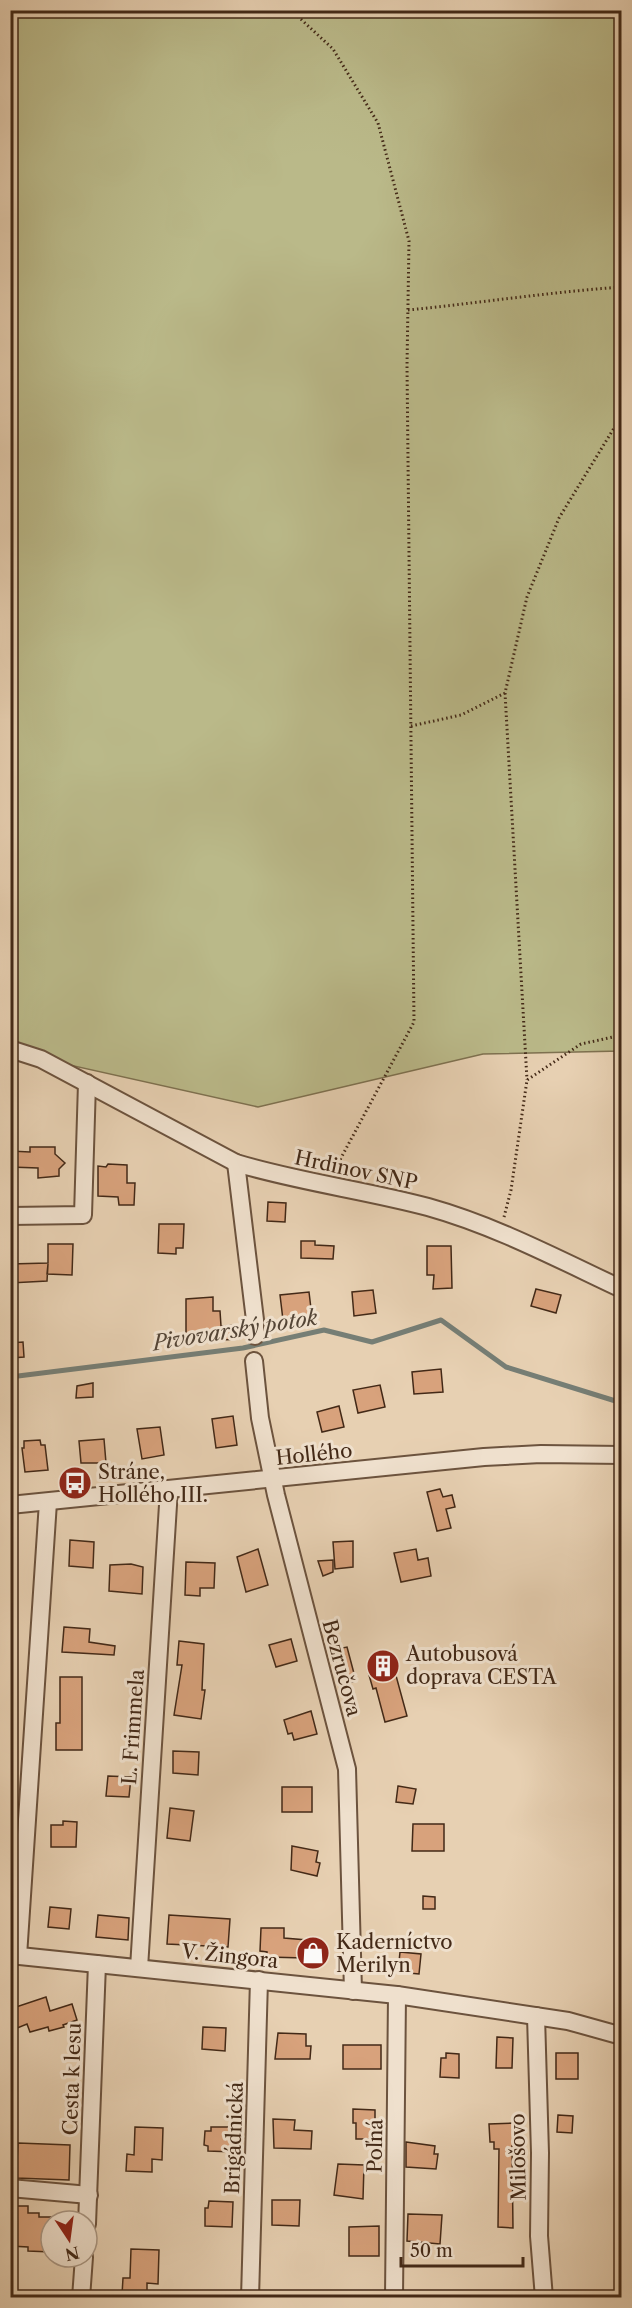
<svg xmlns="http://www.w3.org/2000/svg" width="632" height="2308" font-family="'Libre Caslon Text',serif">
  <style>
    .green { fill: #bab989; stroke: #7e7150; stroke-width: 1.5 }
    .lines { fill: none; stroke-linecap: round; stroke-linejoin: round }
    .stream { stroke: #767e75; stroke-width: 5 }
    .building { fill: #d8a27c; stroke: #432917; stroke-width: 1.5 }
    .minor-casing { stroke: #6c533e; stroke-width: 20 }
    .path { stroke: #432917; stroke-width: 3; stroke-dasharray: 1.5 3; stroke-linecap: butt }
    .minor { stroke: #efe0cd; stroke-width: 16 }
    .labels { text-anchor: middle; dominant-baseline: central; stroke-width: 6; stroke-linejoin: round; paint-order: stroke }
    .street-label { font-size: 20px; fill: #432917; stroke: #efe0cd }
    .poi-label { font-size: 20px; fill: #432917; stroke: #efe0cd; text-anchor: start }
    .water-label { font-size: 21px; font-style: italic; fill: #544536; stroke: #efe0cd }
  </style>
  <rect width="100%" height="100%" fill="#e7d0b2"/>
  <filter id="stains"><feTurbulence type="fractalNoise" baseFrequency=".00333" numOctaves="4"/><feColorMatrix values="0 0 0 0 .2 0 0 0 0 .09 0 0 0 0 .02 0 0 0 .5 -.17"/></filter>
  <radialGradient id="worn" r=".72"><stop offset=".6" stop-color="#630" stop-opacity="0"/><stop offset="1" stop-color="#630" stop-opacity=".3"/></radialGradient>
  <polygon class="green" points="11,11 621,11 621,1051 483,1054 258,1107 11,1052"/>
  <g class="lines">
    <polyline class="stream" points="10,1377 243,1348 324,1330 372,1342 441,1320 506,1367 622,1403"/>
  </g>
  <g class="building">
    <polygon points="30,1147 55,1147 55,1154 65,1163 59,1169 59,1176 38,1178 38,1168 10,1167 10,1151 30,1152"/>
    <polygon points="108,1164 127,1165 127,1183 135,1183 134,1205 119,1205 118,1197 98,1196 98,1166 106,1167"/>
    <polygon points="268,1202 286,1203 285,1222 267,1221"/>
    <polygon points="159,1224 184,1224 183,1248 176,1248 176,1254 158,1253"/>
    <polygon points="301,1241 315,1241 315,1245 334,1246 333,1259 301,1258"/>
    <polygon points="48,1244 73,1244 72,1275 47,1274 48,1264 47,1281 10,1283 10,1264 48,1263"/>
    <polygon points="427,1246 451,1246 452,1288 433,1289 434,1275 427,1275"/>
    <polygon points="536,1289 561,1295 556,1313 531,1306"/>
    <polygon points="373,1290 376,1313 354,1316 352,1292"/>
    <polygon points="309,1292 312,1317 283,1320 280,1295"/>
    <polygon points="213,1297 213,1311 220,1311 221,1326 239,1325 239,1339 186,1342 186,1299"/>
    <polygon points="23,1342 24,1357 11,1358 10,1343"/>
    <polygon points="441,1369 443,1392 414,1394 412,1372"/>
    <polygon points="93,1383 93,1397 76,1398 77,1386"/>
    <polygon points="380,1385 385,1407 358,1413 353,1390"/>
    <polygon points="339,1406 344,1427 322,1432 317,1412"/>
    <polygon points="233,1416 237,1445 216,1448 212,1419"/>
    <polygon points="160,1427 164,1455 142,1459 137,1429"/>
    <polygon points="104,1439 106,1463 81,1463 79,1441"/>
    <polygon points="40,1440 41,1445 45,1445 48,1470 25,1472 22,1448 24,1448 24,1441"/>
    <polygon points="440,1489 443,1497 452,1495 455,1507 446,1509 451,1528 437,1531 427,1492"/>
    <polygon points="70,1540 94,1542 93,1568 69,1566"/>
    <polygon points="353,1541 353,1567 335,1569 333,1542"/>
    <polygon points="258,1549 268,1585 246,1592 237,1557"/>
    <polygon points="416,1549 418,1560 428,1558 431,1576 401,1582 394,1553"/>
    <polygon points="333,1560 333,1572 323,1576 318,1561"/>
    <polygon points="186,1562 215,1563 214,1588 200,1588 200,1596 185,1595"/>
    <polygon points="131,1564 143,1567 142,1594 109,1591 110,1565"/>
    <polygon points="64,1627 90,1629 89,1642 115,1646 114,1655 62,1652"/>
    <polygon points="291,1639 297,1661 276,1667 269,1645"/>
    <polygon points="179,1641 204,1644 202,1690 205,1690 201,1719 174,1715 182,1665 177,1665"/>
    <polygon points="347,1647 356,1681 341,1685 332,1650"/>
    <polygon points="392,1661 407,1716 385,1722 376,1688 373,1689 367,1668"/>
    <polygon points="60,1677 82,1677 82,1750 56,1750 56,1723 60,1723"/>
    <polygon points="311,1711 317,1734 294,1740 292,1733 288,1734 284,1720"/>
    <polygon points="173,1751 199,1752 198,1775 173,1773"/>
    <polygon points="108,1776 131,1777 129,1797 106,1796"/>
    <polygon points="398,1786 416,1789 413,1804 396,1802"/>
    <rect x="282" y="1787" width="30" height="25"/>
    <polygon points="170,1808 194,1811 190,1841 167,1838"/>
    <polygon points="63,1821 77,1822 76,1847 51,1847 51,1825 63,1825"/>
    <polygon points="413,1824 444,1824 444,1851 412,1851"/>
    <polygon points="292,1846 318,1851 316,1862 320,1863 317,1876 291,1870"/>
    <polygon points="423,1896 435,1897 435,1909 423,1909"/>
    <polygon points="50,1907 71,1909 69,1929 48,1927"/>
    <polygon points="98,1915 129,1918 128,1940 96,1937"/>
    <polygon points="169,1915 230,1919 228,1947 167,1944"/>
    <polygon points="261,1928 284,1928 284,1938 307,1940 307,1942 325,1943 325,1962 306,1962 305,1958 267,1957 267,1952 260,1951"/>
    <polygon points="400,1952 421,1954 419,1974 398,1972"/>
    <polygon points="46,1997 50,2011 72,2004 77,2020 63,2025 64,2027 49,2031 48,2027 30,2032 27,2024 10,2031 10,2009"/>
    <polygon points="203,2027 226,2028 225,2051 202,2049"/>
    <polygon points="278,2033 306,2034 306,2046 311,2046 310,2059 275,2059"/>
    <polygon points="497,2037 513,2038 512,2068 496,2068"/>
    <rect x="343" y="2045" width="38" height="24"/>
    <polygon points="446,2053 459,2054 459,2078 440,2077 441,2058 446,2058"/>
    <rect x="556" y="2053" width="22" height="26"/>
    <polygon points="353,2109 375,2110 375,2123 380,2123 379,2139 356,2139 356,2123 353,2123"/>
    <polygon points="558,2115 573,2116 572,2133 557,2132"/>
    <polygon points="273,2119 295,2120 294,2130 312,2131 311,2149 274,2148"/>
    <polygon points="515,2123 515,2126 520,2126 520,2146 512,2146 513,2228 498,2227 499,2149 494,2149 494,2142 490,2142 489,2124"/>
    <polygon points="135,2127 163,2128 162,2160 152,2159 152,2172 126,2171 127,2154 134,2155"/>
    <polygon points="211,2127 236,2127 235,2152 208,2151 208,2146 204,2145 205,2131 211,2131"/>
    <polygon points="406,2142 435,2146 434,2154 438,2154 436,2169 406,2167"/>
    <polygon points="18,2143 70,2145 69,2180 16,2178"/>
    <polygon points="338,2164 364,2165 363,2199 334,2195"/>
    <polygon points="272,2200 300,2200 299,2226 272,2225"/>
    <polygon points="209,2201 233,2202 232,2227 205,2226 205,2208 208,2208"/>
    <polygon points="11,2206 28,2206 28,2213 39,2213 39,2217 51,2217 51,2252 28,2251 28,2247 10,2246"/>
    <polygon points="408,2214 442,2215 440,2244 407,2241"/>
    <polygon points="379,2226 379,2256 349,2256 349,2227"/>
    <polygon points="131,2249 159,2250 158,2284 147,2283 147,2296 122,2295 123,2278 130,2278"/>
  </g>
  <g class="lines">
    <defs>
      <g id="minor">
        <path d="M10,1049L41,1059L236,1163C299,1182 364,1190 428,1207C496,1226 558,1259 622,1289"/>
        <polyline points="236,1163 255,1320 255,1336"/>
        <polyline points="10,1216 83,1215 87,1083"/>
        <polyline points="254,1361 260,1418 276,1495 347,1769 353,1991"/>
        <polyline points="10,1505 484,1457 541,1454 622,1455"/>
        <polyline points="10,1955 397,1995 568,2021 622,2036"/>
        <polyline points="18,1956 48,1502"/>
        <polyline points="139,1968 169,1489"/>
        <polyline points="536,2016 540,2153 539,2236 544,2298"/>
        <polyline points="10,2188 89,2195"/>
        <polyline points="87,2224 97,1964"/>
        <polyline points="81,2298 84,2257"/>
        <polyline points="250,2298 259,1980"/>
        <polyline points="394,2298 397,1995"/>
      </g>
    </defs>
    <use href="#minor" class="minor-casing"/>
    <g class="path">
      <polyline points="291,10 333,49 378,123 409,241 407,366 414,1022 334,1171"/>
      <polyline points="621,10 622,16"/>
      <path d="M408,310C479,303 550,292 622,287"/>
      <polyline points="505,693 527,1080"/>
      <polyline points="411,726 461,715 505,693 527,597 559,518 622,415"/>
      <polyline points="504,1217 511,1190 527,1080 581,1044 622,1035"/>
    </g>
    <use href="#minor" class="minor"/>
  </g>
  <defs>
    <symbol id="bus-disc" viewBox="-11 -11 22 22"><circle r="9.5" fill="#8f2418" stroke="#efe0cd"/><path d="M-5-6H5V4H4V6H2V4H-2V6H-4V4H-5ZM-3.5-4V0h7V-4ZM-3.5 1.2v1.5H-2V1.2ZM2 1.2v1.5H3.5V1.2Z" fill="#fff"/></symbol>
    <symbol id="building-disc" viewBox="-11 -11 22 22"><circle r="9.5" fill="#8f2418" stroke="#efe0cd"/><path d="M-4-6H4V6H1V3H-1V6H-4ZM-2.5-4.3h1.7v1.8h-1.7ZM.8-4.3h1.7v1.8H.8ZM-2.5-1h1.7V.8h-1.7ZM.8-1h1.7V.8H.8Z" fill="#fff"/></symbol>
    <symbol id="shop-disc" viewBox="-11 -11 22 22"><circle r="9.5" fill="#8f2418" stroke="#efe0cd"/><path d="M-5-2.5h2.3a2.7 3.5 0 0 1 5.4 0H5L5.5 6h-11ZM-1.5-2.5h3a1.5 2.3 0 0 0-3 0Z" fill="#fff"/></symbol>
  </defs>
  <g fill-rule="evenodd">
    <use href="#bus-disc" x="56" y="1464" width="38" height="38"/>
    <use href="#building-disc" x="364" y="1647" width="38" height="38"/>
    <use href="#shop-disc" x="294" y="1934" width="38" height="38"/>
  </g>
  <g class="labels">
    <g class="street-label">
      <text transform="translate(356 1170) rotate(12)">Hrdinov SNP</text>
      <text transform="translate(314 1454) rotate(-6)">Hollého</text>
      <text transform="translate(342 1668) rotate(75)">Bezručova</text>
      <text transform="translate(133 1727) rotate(-86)">L. Frimmela</text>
      <text transform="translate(230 1956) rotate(6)">V. Žingora</text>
      <text transform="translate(72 2079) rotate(-88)">Cesta k lesu</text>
      <text transform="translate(234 2138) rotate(-88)">Brigádnická</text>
      <text transform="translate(375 2146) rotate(-89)">Poľná</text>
      <text transform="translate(518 2157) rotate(-91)">Milošovo</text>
    </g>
    <g class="poi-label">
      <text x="98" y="1472">Stráne,<tspan x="98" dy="23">Hollého III.</tspan></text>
      <text x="406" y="1654">Autobusová<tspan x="406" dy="23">doprava CESTA</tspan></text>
      <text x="336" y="1942">Kaderníctvo<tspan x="336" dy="23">Merilyn</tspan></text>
    </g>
    <g class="water-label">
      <text transform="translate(235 1330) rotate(-9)">Pivovarský potok</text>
    </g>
  </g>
  <rect width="632" height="2308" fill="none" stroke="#e7d0b2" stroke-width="36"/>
  <rect x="12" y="12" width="608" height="2284" fill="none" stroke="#432917" stroke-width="3"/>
  <rect x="18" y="18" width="596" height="2272" fill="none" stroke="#432917" stroke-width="1.5"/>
  <g transform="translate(69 2239) rotate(167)"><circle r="28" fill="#efe0cd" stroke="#aa9784" stroke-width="1.5"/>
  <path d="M0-4.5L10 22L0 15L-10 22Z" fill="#8f2418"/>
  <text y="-9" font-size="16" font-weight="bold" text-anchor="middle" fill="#432917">N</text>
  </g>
  <path d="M401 2257v9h122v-9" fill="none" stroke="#432917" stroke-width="3"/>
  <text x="410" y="2257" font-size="18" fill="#432917" stroke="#efe0cd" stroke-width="4.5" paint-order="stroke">50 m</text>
  <rect width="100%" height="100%" filter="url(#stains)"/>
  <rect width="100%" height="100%" fill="url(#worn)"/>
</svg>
